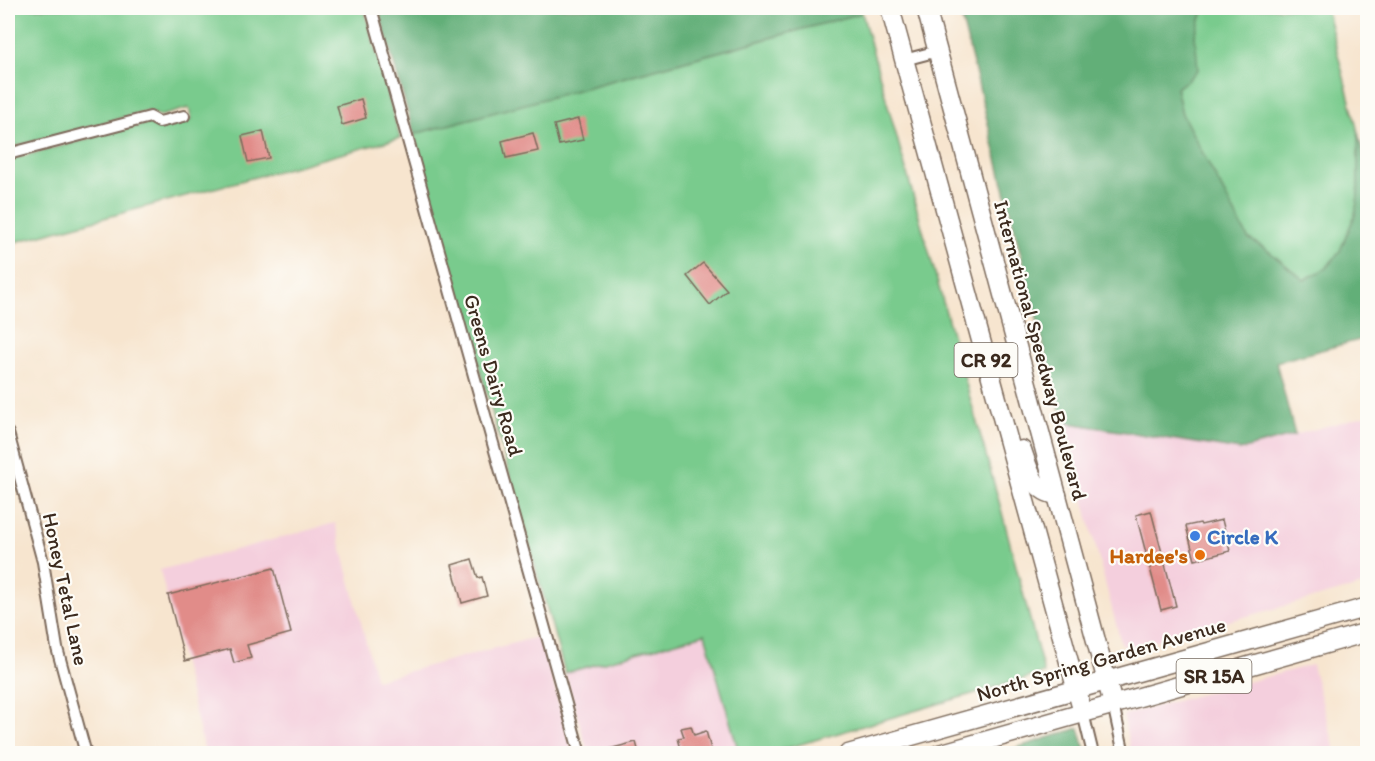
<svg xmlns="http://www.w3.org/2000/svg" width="1375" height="761" font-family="Itim,sans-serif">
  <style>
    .built { fill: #f4cfdd }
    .green { fill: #79cb8d; stroke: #5a7a56; stroke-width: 1.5 }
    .forest { fill: #62af78; stroke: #4e6c4b; stroke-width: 1.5 }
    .building { fill: #e18c89 }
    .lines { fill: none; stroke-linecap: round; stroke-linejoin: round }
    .minor-casing { stroke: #7d6b5c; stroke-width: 14 }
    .primary-casing { stroke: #7d6b5c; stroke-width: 21 }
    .trunk-casing { stroke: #7d6b5c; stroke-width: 21 }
    .minor { stroke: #fff; stroke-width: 10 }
    .primary { stroke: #fff; stroke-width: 18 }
    .trunk { stroke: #fff; stroke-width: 18 }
    .shop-dot { fill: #3f7fe0; stroke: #fdfcf7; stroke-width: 2 }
    .food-dot { fill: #e8710a; stroke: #fdfcf7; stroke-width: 2 }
    .labels { text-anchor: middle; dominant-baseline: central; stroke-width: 4.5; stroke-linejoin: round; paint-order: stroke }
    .shield { fill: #fdfcf7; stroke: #75695f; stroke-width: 1.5 }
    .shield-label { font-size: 20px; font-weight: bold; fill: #3b2a1e }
    .street-label { font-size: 21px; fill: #3b2a1e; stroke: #fdfcf7 }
    .shop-label { font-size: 21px; font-weight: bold; fill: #366cbe; stroke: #fdfcf7; text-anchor: start }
    .food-label { font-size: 21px; font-weight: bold; fill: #c56008; stroke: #fdfcf7; text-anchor: end }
  </style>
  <rect width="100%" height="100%" fill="#fdfcf7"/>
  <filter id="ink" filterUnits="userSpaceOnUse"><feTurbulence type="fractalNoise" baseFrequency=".0167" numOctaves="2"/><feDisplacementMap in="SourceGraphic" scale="12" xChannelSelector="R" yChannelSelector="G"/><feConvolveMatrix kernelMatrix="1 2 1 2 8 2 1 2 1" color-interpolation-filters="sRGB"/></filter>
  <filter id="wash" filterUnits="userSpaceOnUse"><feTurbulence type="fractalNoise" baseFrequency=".008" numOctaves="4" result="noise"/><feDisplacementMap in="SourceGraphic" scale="24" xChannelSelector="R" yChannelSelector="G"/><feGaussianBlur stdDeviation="1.35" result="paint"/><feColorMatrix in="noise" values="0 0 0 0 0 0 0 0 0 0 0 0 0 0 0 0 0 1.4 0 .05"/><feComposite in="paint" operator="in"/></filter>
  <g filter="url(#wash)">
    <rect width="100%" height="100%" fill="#f7e5cf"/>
    <g class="built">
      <polygon points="1367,415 1367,584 1128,648 1121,643 1063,422 1240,450"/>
      <polygon points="335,523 376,680 540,636 573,753 205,753 160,570"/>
      <polygon points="705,634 739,753 588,753 565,673"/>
      <polygon points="1312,665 1336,753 1131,753 1123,715"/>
    </g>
    <g class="green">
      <polygon points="8,8 364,8 400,138 8,244 8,160 148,123 160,128 192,120 189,108 160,116 148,111 8,148"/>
      <polygon points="1204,8 1326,8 1358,132 1358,196 1355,215 1339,253 1325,269 1304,280 1266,249 1248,238 1182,114 1176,87 1187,81 1197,69 1195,35"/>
      <polygon points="862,13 1000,505 1044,673 767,754 739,753 705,634 565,673 414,134"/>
    </g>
    <g class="forest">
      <polygon points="378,8 861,8 862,13 414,134"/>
      <polygon points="959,8 1204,8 1195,35 1198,69 1187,81 1176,88 1182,114 1248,238 1266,249 1304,280 1325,269 1339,253 1355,215 1358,196 1358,132 1367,171 1367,338 1276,362 1295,435 1240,450 1063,422"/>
      <polygon points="1079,728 1086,753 1000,753"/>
    </g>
    <g id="blocks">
      <g class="building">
        <polygon points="361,99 366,118 342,125 337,106"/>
        <polygon points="578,119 583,140 559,145 554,125"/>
        <polygon points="263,131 269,158 248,162 242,136"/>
        <polygon points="533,133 538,151 506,158 502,141"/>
        <polygon points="703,263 727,290 710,305 687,276"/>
        <polygon points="1151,511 1176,606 1161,610 1136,515"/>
        <polygon points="1222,520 1230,551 1195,560 1186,526 1200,523 1201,525"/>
        <polygon points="472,559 478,578 482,577 487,596 462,603 452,565"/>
        <polygon points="274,568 291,633 247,645 251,658 234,663 230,649 185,661 168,595"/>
        <polygon points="691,726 694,735 706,731 712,753 682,753 678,738 684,737 681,728"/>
        <polygon points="636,742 639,753 605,753 605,750"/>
      </g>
    </g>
  </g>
  <g filter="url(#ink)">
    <use href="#blocks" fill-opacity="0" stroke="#7d6b5c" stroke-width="1.5"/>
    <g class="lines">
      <defs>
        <g id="minor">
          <polyline points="371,8 580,754"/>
          <polyline points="904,60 938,51"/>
          <polyline points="8,154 150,117 159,122 184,116"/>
          <polyline points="8,433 43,562 57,648 86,754"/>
          <polyline points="1113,704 1124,754"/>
          <polyline points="1083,713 1093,754"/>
        </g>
        <g id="primary">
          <polyline points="890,8 1083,713"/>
          <polyline points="926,8 1113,704"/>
          <path d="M1022,450C1029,470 1033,492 1057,495"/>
        </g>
        <g id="trunk">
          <polyline points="848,754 1368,607"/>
          <polyline points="939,754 1368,632"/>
        </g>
      </defs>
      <use href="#minor" class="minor-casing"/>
      <use href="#primary" class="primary-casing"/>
      <use href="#trunk" class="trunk-casing"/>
      <use href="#minor" class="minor"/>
      <use href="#primary" class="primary"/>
      <use href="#trunk" class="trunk"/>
    </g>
  </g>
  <circle class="shop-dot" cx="1195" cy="536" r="6"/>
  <circle class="food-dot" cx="1200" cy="555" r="6"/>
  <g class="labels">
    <g class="shield">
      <rect x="954.5" y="343" width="63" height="34" rx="4.5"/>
      <rect x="1176.5" y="659" width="75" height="34" rx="4.5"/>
    </g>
    <g class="shield-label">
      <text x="986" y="360">CR 92</text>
      <text x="1214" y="676">SR 15A</text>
    </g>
    <g class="street-label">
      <text transform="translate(1041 350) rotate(75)">International Speedway Boulevard</text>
      <text transform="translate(494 375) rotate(74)">Greens Dairy Road</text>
      <text transform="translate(66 589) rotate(78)">Honey Tetal Lane</text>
      <text transform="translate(1101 659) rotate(-16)">North Spring Garden Avenue</text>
    </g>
    <g class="shop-label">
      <text x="1207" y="536">Circle K</text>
    </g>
    <g class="food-label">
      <text x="1188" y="555">Hardee's</text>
    </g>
  </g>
  <rect width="1375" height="761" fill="none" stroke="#fdfcf7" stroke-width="30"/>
</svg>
